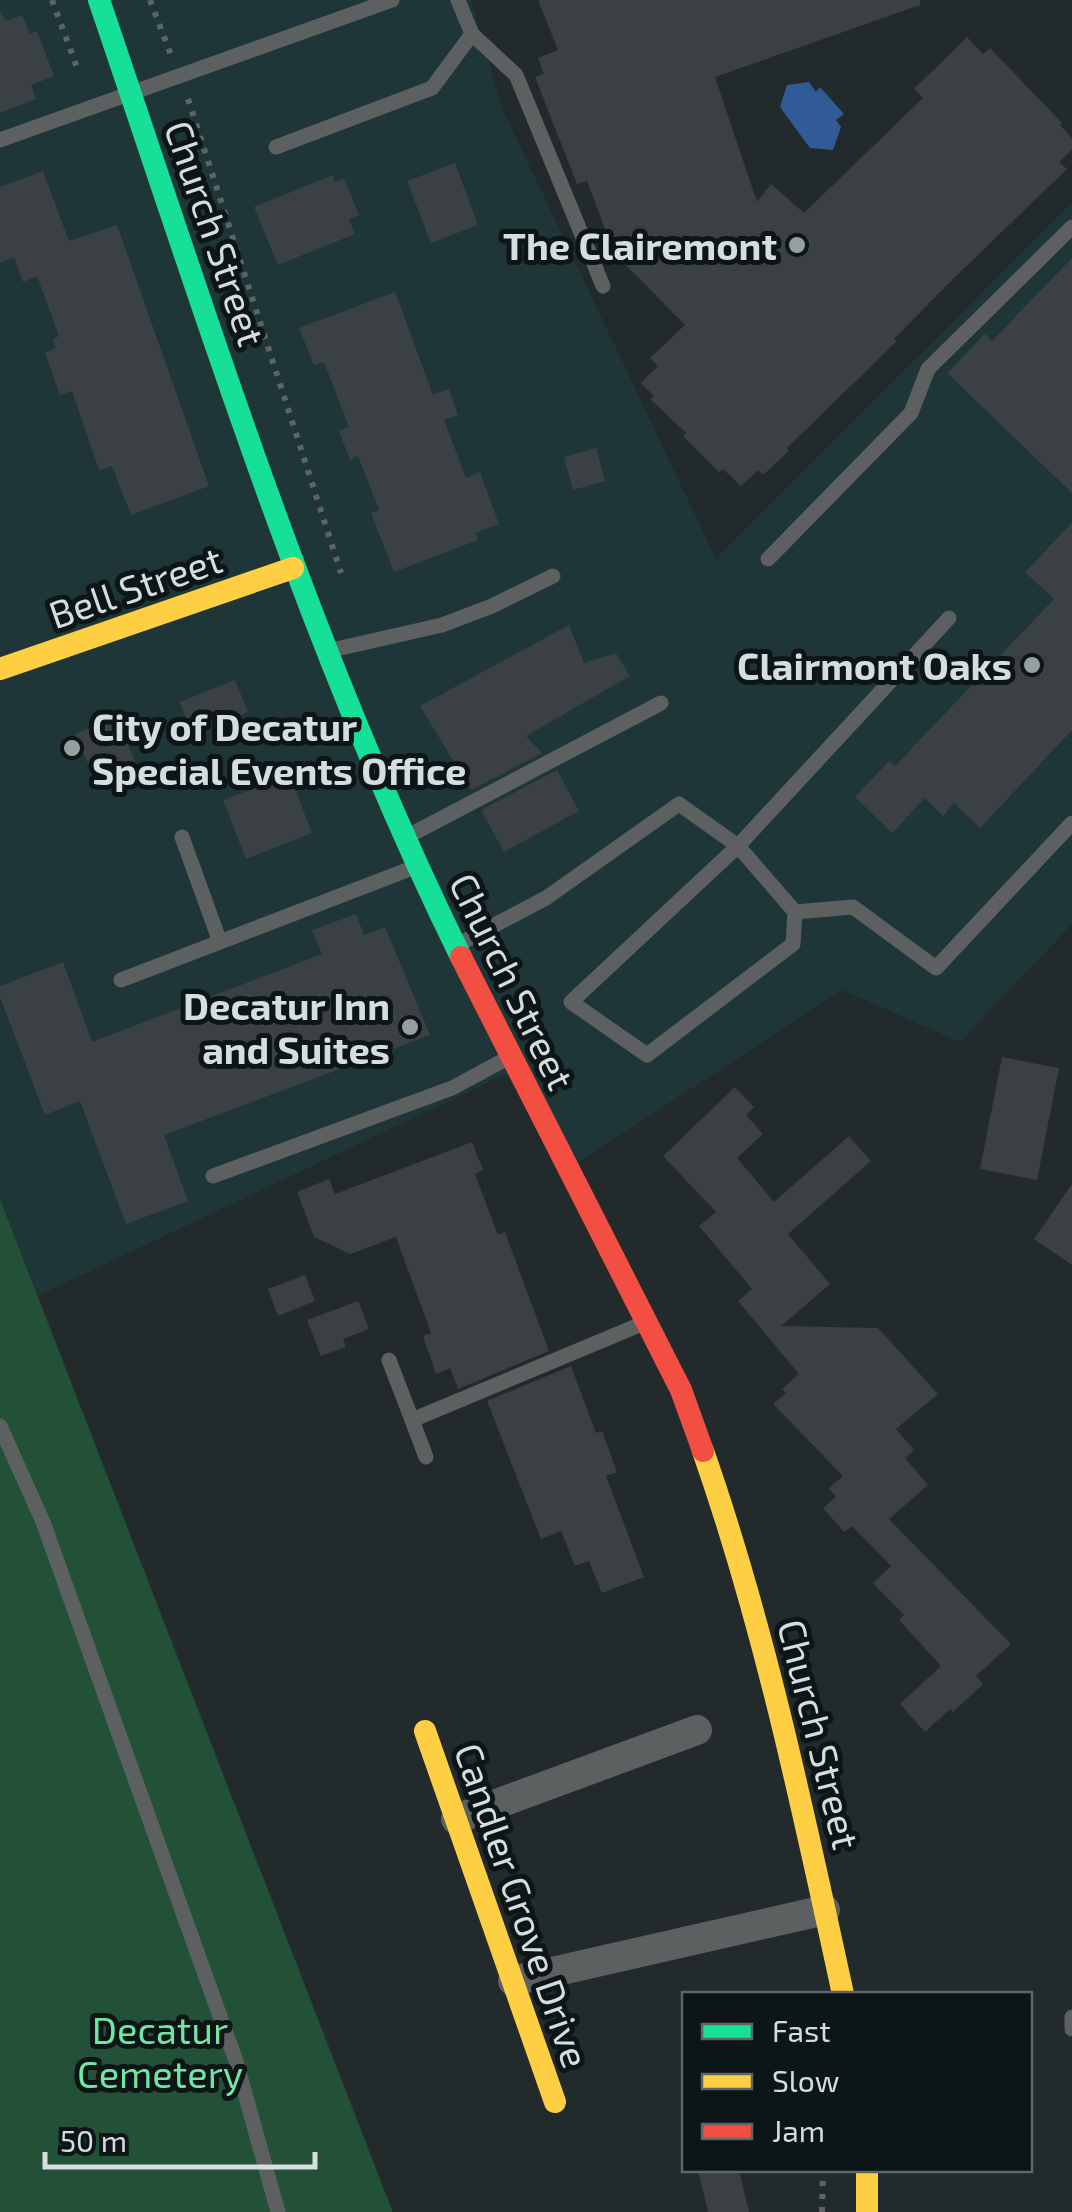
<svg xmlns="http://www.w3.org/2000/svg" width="1072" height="2212" font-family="'Exo 2',sans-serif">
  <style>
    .built { fill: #1f3639 }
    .green { fill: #225138 }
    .water { fill: #315b97 }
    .building { fill: #3a4043 }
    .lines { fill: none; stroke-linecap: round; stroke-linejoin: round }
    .path { stroke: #5e6464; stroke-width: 6; stroke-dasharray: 5 8; stroke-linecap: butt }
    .lane { stroke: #5c6060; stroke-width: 15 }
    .street { stroke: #5c6060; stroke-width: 30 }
    .fast { stroke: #16e098; stroke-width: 22 }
    .slow { stroke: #ffcf43; stroke-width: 22 }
    .jam { stroke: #f24e42; stroke-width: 22 }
    .poi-dot { fill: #969fa0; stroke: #0d1516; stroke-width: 4 }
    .labels { text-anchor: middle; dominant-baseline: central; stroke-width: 10; stroke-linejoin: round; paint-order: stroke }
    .street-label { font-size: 38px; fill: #d4dedf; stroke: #0d1516 }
    .poi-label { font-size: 38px; font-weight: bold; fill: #d4dedf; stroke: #0d1516; text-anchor: end }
    .park-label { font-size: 38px; fill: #6de8a4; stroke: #0d1516 }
  </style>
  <rect width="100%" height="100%" fill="#222a2c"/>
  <polygon class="built" points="0,0 471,0 502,108 716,559 1072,203 1072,924 960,1042 842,990 565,1171 506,1074 38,1296 0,1199"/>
  <polygon class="green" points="0,1199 392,2210 392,2212 0,2212"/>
  <polygon class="water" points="809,82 816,92 820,87 844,114 836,120 841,127 833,150 810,148 780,107 787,85"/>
  <g class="building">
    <polygon points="538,0 920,0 920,5 715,77 757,202 771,184 804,213 923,98 914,89 967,37 983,54 990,48 1062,123 1060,125 1072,138 1072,149 1059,162 1067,169 949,283 894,339 897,341 787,448 789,451 763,475 758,470 741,486 723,469 719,472 683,436 686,433 650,399 654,396 641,383 658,366 650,358 685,325 603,242 608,237 587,181 577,184 535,77 544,74 538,58 558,50"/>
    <polygon points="0,11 6,21 22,15 30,34 37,31 54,76 31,85 36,99 0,113"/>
    <polygon points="455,163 478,225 431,243 407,181"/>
    <polygon points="43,171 69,241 117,225 209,486 131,515 112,466 99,470 72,391 60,395 45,353 56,348 53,339 59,336 37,276 23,282 14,257 0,263 0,187"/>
    <polygon points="333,175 335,182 344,178 359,215 349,219 355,234 278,265 254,207"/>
    <polygon points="1072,258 1072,493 947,373 985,334 992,341"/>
    <polygon points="395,292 433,395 449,389 458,415 444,420 466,478 480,472 499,524 475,533 478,540 394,572 371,513 379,510 358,456 350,460 339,431 349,427 324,362 314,365 299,328"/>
    <polygon points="596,448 605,481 573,490 564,457"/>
    <polygon points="1072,523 1072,730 980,828 954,803 943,816 925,798 892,833 855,797 889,761 895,766 1054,599 1025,572"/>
    <polygon points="569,625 584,663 616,653 630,676 526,736 542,753 471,790 420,706"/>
    <polygon points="235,680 248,712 192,734 180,702"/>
    <polygon points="116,717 135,762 95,779 75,734"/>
    <polygon points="557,770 579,811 504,852 481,810"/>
    <polygon points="290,775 312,833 246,859 223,800"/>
    <polygon points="356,914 364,935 385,927 430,1035 164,1135 188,1201 126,1224 80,1101 45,1115 0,997 0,986 63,962 92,1042 322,954 312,930"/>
    <polygon points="1002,1057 1059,1068 1037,1180 980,1169"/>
    <polygon points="735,1087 754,1107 746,1115 763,1134 737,1158 774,1202 849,1136 871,1161 788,1234 830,1284 781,1326 878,1328 938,1394 896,1429 914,1450 905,1458 928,1485 889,1519 1011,1644 976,1676 983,1684 953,1712 950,1709 925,1732 900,1704 941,1666 899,1620 904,1615 873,1583 891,1566 852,1526 844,1532 823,1508 836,1497 829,1488 843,1476 773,1404 786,1393 782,1389 799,1374 738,1301 752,1289 699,1226 716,1212 663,1156"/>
    <polygon points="472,1142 483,1170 475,1174 498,1235 505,1232 549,1351 458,1389 450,1368 436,1374 423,1336 431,1333 396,1237 350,1254 314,1237 297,1192 329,1179 335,1194"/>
    <polygon points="1072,1184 1072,1265 1034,1239"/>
    <polygon points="305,1275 315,1301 278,1316 268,1289"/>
    <polygon points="358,1301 369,1329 343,1339 346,1347 321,1356 307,1320"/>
    <polygon points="571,1366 596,1433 602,1431 617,1472 606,1476 644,1577 602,1593 589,1561 575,1566 561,1531 541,1539 487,1401"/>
    <polygon points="698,2170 739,2170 749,2212 708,2212"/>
  </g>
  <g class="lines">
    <g class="path">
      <polyline points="52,0 78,70"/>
      <polyline points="150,0 171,55"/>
      <polyline points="188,99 341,573"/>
      <polyline points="822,2212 823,2170"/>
    </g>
    <g class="lane">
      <polyline points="458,0 472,34 516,75 603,286"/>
      <polyline points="0,140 392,0"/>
      <polyline points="276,147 432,88 472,34"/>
      <polyline points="768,559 911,413 928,369 1072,227"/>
      <polyline points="332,650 442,625 492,606 553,576"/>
      <polyline points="410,835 661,703"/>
      <polyline points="182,837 220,942"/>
      <polyline points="795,912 853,907 936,968 1072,823"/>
      <polyline points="459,944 546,898 679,804 738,846 795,912 793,944 647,1055 571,1002 738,846 949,618"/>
      <polyline points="121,980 415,867"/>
      <polyline points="213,1176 452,1088 506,1059"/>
      <polyline points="389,1360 412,1420 644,1323"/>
      <polyline points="412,1420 426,1457"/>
      <polyline points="0,1426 43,1522 236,2061 278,2212"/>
      <polyline points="1072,2017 1072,2029"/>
    </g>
    <g class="street">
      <polyline points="456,1819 697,1730"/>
      <polyline points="513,1981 825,1910"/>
    </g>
    <path class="fast" d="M99,0C209,323 310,650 461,957"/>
    <g class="slow">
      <polyline points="0,669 293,568"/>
      <path d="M703,1451C765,1628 803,1811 843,1994"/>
      <polyline points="425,1731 555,2102"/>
      <polyline points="867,2170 867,2212"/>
    </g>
    <polyline class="jam" points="461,957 681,1390 703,1451"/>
  </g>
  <g class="poi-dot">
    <circle cx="797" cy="245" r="10"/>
    <circle cx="1032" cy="665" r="10"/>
    <circle cx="72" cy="748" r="10"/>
    <circle cx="410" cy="1027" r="10"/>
  </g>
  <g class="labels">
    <g class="street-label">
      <text transform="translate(216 233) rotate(71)">Church Street</text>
      <text transform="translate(135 586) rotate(-19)">Bell Street</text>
      <text transform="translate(513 981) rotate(64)">Church Street</text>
      <text transform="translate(820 1734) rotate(76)">Church Street</text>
      <text transform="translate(523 1905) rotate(71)">Candler Grove Drive</text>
    </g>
    <g class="poi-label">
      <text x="777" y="245">The Clairemont</text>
      <text x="1012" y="665">Clairmont Oaks</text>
      <text x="92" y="726" text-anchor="start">City of Decatur<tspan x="92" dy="44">Special Events Office</tspan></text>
      <text x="390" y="1005">Decatur Inn<tspan x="390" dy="44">and Suites</tspan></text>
    </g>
    <g class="park-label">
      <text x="160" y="2029">Decatur<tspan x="160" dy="44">Cemetery</tspan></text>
    </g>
  </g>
  <rect x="682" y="1992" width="350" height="180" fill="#0d1516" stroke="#5d6566" stroke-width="2.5"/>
  <rect x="702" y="2024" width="50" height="15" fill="#16e098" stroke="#5d6566" stroke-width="2.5"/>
  <text x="772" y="2042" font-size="30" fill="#d4dedf">Fast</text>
  <rect x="702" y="2074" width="50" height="15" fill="#ffcf43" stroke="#5d6566" stroke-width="2.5"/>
  <text x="772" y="2092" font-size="30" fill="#d4dedf">Slow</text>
  <rect x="702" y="2124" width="50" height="15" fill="#f24e42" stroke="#5d6566" stroke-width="2.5"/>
  <text x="772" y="2142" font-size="30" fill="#d4dedf">Jam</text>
  <path d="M45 2152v15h270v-15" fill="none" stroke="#d4dedf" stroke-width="5"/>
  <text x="60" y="2152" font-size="30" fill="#d4dedf" stroke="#0d1516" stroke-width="8" paint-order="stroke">50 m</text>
</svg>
